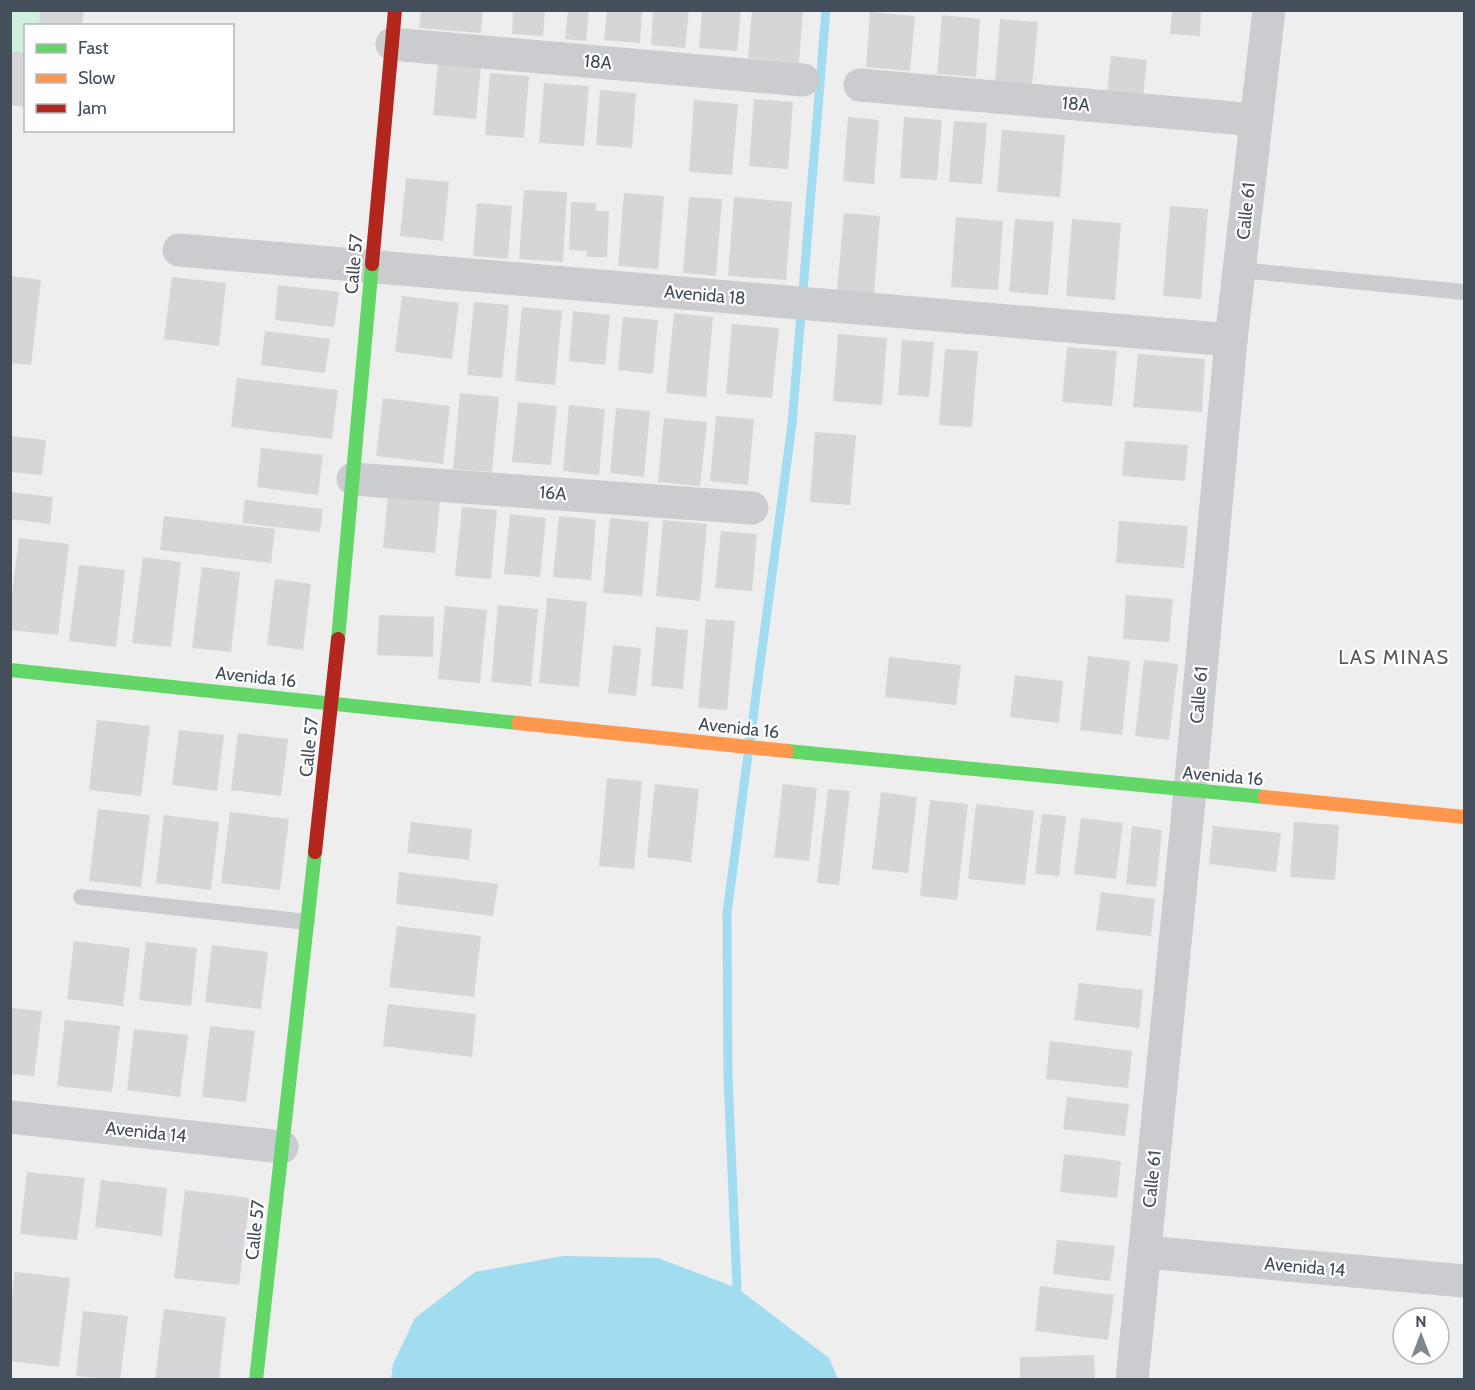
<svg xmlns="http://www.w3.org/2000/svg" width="1475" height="1390" font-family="Cabin,sans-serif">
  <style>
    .green { fill: #d0f0de }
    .water { fill: #a2dcf0 }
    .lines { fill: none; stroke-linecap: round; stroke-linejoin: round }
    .stream { stroke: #a2dcf0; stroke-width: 9 }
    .building { fill: #d6d6d8 }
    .lane { stroke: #cacccf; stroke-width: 16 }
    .street { stroke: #cacccf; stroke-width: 33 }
    .fast { stroke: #63d668; stroke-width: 14 }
    .slow { stroke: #ff974d; stroke-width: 14 }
    .jam { stroke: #b3261e; stroke-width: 14 }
    .labels { text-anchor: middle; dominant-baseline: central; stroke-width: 4.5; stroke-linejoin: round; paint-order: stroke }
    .street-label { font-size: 18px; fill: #444f5b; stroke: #fff }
    .neighbourhood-label { font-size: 20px; letter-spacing: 1.5px; fill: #595d62; stroke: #fff }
  </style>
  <rect width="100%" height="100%" fill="#efeeee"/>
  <polygon class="green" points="11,11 40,11 39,25 26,26 25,53 11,51"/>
  <polygon class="water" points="563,1256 658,1258 737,1288 829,1358 838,1379 391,1379 393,1364 415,1318 475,1272"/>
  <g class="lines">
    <polyline class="stream" points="737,1288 728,1077 727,913 792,424 826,10"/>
  </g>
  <g class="building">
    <polygon points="40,10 84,10 82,26 39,26"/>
    <polygon points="421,10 483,10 481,33 419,28"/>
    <polygon points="513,10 545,10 543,36 512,34"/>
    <polygon points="568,10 589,10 586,41 565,39"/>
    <polygon points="607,10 642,10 640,43 604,40"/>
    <polygon points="653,10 689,10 685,48 651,45"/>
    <polygon points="702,10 741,10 737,51 699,48"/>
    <polygon points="752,10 803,10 799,63 748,58"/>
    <polygon points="1172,10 1201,10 1200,36 1170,34"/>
    <polygon points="870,12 915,16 910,71 866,67"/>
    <polygon points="942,15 980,19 976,77 937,74"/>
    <polygon points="1000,19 1038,22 1032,85 995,82"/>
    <polygon points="10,51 26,53 26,107 10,105"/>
    <polygon points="1111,56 1147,60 1143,97 1107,93"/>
    <polygon points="438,62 481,65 476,119 433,115"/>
    <polygon points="490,73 529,76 524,138 485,135"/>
    <polygon points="544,83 589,86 584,146 539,143"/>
    <polygon points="600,90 636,93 632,148 596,145"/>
    <polygon points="754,99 793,102 788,169 749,166"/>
    <polygon points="694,100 738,104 732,175 689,172"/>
    <polygon points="848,117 879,120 874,184 843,181"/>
    <polygon points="904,117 942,120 937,180 900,178"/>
    <polygon points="954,121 987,123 982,184 949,182"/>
    <polygon points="1002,130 1065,135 1060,197 997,192"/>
    <polygon points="406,178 449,182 443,241 400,236"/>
    <polygon points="524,190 567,192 563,262 519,259"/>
    <polygon points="624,193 664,196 658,269 618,266"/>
    <polygon points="689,197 722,199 716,276 683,273"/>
    <polygon points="734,197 792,202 786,280 728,276"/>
    <polygon points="571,202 596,203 596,211 609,211 607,257 586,257 587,251 569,250"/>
    <polygon points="477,203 512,206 508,259 473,256"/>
    <polygon points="1170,206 1208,209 1201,299 1163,296"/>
    <polygon points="844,213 880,216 874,294 837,291"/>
    <polygon points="956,217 1003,221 998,290 951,287"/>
    <polygon points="1015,219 1054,222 1048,295 1009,292"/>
    <polygon points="1072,219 1121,223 1115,300 1066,296"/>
    <polygon points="10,276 41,280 31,365 10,363"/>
    <polygon points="172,277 226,283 219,346 164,339"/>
    <polygon points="278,285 339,292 334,327 275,320"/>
    <polygon points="402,296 459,303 452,359 395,352"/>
    <polygon points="474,302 509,305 502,378 467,375"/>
    <polygon points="522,307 562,311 555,385 515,381"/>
    <polygon points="573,311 610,315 605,365 569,361"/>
    <polygon points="674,313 713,317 706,397 666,393"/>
    <polygon points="623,317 658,320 653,374 618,370"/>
    <polygon points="732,324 779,328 772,398 726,394"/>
    <polygon points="265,331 330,339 325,373 261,365"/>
    <polygon points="838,334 887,338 882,405 833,401"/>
    <polygon points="902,340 934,342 929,397 898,395"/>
    <polygon points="1067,347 1117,351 1112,406 1062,402"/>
    <polygon points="945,349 978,351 972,427 939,425"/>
    <polygon points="1138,354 1205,359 1202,412 1133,407"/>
    <polygon points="237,378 338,390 332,439 231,427"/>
    <polygon points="460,393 499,397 492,472 453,469"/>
    <polygon points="383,398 450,406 443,464 376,456"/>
    <polygon points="518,402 557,406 551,465 512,462"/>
    <polygon points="569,405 605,409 599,475 563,471"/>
    <polygon points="616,408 650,411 644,477 610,473"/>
    <polygon points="716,416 754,419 748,485 710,481"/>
    <polygon points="664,418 707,422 700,486 658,482"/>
    <polygon points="815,432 856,435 850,505 810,502"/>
    <polygon points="10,436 46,440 42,475 10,472"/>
    <polygon points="1125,441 1188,445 1185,481 1122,476"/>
    <polygon points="261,448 323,455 318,495 257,487"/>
    <polygon points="10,492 53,497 50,524 10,519"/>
    <polygon points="388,495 440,500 435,553 383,548"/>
    <polygon points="245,500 323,509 320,532 242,523"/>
    <polygon points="462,507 497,510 491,579 455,576"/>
    <polygon points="510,514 546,518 540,577 504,574"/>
    <polygon points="164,516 275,529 271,563 160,550"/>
    <polygon points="559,516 596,520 591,580 553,577"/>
    <polygon points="610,518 649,522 642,596 603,593"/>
    <polygon points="663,520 707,524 700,601 656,596"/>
    <polygon points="1119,521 1188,526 1184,568 1116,563"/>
    <polygon points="721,531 757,534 752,591 715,588"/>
    <polygon points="19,538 69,544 58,635 10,630 10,608"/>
    <polygon points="143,557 181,562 171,647 132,643"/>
    <polygon points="79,565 125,570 116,647 69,641"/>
    <polygon points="202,567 240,572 231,652 192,648"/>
    <polygon points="275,579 311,584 303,650 267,645"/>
    <polygon points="1126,595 1173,599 1169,642 1123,639"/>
    <polygon points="547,598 587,602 579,687 539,683"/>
    <polygon points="498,605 538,609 531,686 491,682"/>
    <polygon points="445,606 487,610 480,683 438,679"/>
    <polygon points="379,615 434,617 433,657 377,655"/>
    <polygon points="706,619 735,621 727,710 698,708"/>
    <polygon points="656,627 688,630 683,689 651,686"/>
    <polygon points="613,645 641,648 636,696 608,693"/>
    <polygon points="1088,656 1130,661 1122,735 1080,730"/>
    <polygon points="889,657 961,665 956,705 885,697"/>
    <polygon points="1144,660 1178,664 1169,740 1135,736"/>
    <polygon points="1015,675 1063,681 1059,723 1010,717"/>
    <polygon points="97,720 150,726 141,796 89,790"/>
    <polygon points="179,730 224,735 217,791 172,785"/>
    <polygon points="238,733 288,739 281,796 231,790"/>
    <polygon points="607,778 642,781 634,869 599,866"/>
    <polygon points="655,784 699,789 691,862 647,857"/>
    <polygon points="783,784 817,788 809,861 774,857"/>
    <polygon points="828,789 850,791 839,885 817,883"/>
    <polygon points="881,792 917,797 908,873 872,869"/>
    <polygon points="930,800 968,804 957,900 920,896"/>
    <polygon points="976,804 1034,811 1025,885 968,879"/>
    <polygon points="98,809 150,815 141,887 89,881"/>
    <polygon points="230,812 289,819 280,890 221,883"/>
    <polygon points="1042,814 1066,816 1059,876 1035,874"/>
    <polygon points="164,815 219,822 211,890 156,883"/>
    <polygon points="1081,818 1123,823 1116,879 1074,874"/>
    <polygon points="411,822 472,829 469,860 407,853"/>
    <polygon points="1294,822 1339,825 1335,880 1290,877"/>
    <polygon points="1132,826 1162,830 1156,887 1126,884"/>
    <polygon points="1213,826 1281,833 1276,872 1209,864"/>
    <polygon points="399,872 498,884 493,916 396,904"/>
    <polygon points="1101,892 1155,899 1151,936 1096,930"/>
    <polygon points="397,926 481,936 474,997 389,987"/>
    <polygon points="74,941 130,948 123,1006 67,999"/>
    <polygon points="146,942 197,948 191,1006 139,1000"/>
    <polygon points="212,945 268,952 261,1009 205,1002"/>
    <polygon points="1079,983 1143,990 1139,1028 1074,1020"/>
    <polygon points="388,1004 476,1014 472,1057 383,1046"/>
    <polygon points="10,1008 42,1011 34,1076 10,1074"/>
    <polygon points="65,1020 120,1026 112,1092 57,1086"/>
    <polygon points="210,1026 255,1031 246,1102 202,1097"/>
    <polygon points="134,1029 188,1035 180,1097 127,1090"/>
    <polygon points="1050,1041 1132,1051 1128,1088 1046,1079"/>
    <polygon points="1067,1097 1129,1104 1125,1136 1063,1129"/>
    <polygon points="1064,1154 1121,1161 1117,1198 1060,1192"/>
    <polygon points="27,1172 85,1178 77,1240 20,1234"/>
    <polygon points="101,1180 167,1188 162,1236 95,1227"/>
    <polygon points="185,1190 250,1198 239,1285 174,1278"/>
    <polygon points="1057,1240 1115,1246 1110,1281 1053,1274"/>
    <polygon points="15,1272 70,1278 59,1367 10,1361 10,1311"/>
    <polygon points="1040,1286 1114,1295 1108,1340 1035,1331"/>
    <polygon points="164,1309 226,1317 219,1380 155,1379"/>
    <polygon points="83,1311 128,1316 120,1380 76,1376"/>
    <polygon points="1094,1355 1095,1380 1020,1380 1020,1357"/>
  </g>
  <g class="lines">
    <g class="lane">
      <polyline points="1239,270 1464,292"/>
      <polyline points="81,897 307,922"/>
    </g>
    <g class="street">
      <polyline points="392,44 803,80"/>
      <polyline points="860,85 1256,120"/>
      <polyline points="179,250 1231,340"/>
      <polyline points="353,479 752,508"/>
      <polyline points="10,1117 282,1147"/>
      <polyline points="1145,1252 1464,1281"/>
      <polyline points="1132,1380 1190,791 1231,340 1269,10"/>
    </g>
    <g class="fast">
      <polyline points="338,639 372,264"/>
      <polyline points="10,670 518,723"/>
      <polyline points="787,751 1265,797"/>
      <polyline points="256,1380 315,852"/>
    </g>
    <g class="slow">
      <polyline points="518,723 787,751"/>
      <polyline points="1265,797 1464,817"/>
    </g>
    <g class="jam">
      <polyline points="372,264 395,10"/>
      <polyline points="315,852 338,639"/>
    </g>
  </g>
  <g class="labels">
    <g class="street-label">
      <text transform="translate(598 62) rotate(5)">18A</text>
      <text transform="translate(1076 104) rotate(5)">18A</text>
      <text transform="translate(1246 211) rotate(-84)">Calle 61</text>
      <text transform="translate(354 264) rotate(-85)">Calle 57</text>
      <text transform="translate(705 295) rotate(5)">Avenida 18</text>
      <text transform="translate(553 493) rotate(4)">16A</text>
      <text transform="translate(256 677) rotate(6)">Avenida 16</text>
      <text transform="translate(1199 695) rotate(-85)">Calle 61</text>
      <text transform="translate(739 728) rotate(6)">Avenida 16</text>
      <text transform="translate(309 747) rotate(-84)">Calle 57</text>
      <text transform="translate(1223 776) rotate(5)">Avenida 16</text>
      <text transform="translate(146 1132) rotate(6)">Avenida 14</text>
      <text transform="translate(1152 1179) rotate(-84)">Calle 61</text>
      <text transform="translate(255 1230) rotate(-84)">Calle 57</text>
      <text transform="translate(1305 1267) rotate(5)">Avenida 14</text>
    </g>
    <g class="neighbourhood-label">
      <text x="1394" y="657">LAS MINAS</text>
    </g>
  </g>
  <rect width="1475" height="1390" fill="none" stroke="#444f5b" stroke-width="24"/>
  <rect x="24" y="24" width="210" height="108" fill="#ffffff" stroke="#b4b9bd" stroke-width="1.5"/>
  <rect x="36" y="44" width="30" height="9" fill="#63d668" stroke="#b4b9bd" stroke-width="1.5"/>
  <text x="78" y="54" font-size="18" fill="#444f5b">Fast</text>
  <rect x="36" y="74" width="30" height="9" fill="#ff974d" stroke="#b4b9bd" stroke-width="1.5"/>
  <text x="78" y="84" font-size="18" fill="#444f5b">Slow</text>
  <rect x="36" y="104" width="30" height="9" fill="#b3261e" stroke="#b4b9bd" stroke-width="1.5"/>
  <text x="78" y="114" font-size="18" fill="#444f5b">Jam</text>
  <g transform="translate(1421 1336)"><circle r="28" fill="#ffffff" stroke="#b4b9bd" stroke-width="1.5"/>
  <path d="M0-4.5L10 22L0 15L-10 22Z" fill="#80878e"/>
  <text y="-9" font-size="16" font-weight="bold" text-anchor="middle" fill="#444f5b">N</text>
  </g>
</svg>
